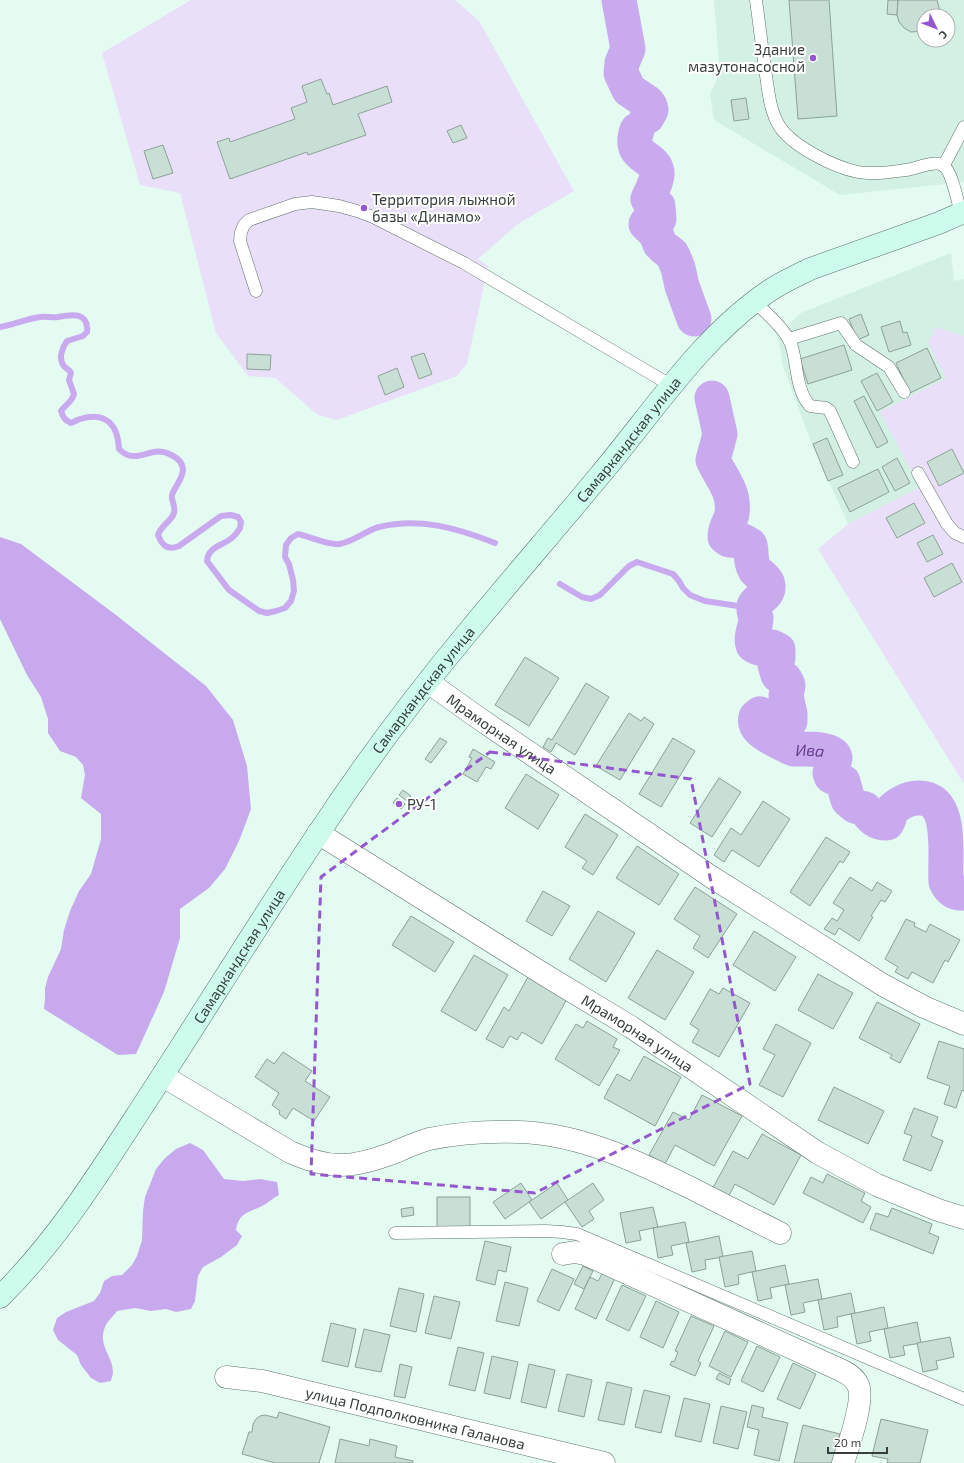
<svg xmlns="http://www.w3.org/2000/svg" width="964" height="1463" font-family="'Exo 2',sans-serif">
  <style>
    .built { fill: #d2f0e4; fill-rule: evenodd }
    .green { fill: #eadff9 }
    .forest { fill: #c8a9ee }
    .lines { fill: none; stroke-linecap: round; stroke-linejoin: round }
    .stream { stroke: #caaaef; stroke-width: 6 }
    .river { stroke: #caaaef; stroke-width: 35 }
    .building { fill: #c8dfd5; stroke: #8ca198 }
    .lane-casing { stroke: #5e7269; stroke-width: 13 }
    .street-casing { stroke: #5e7269; stroke-width: 23 }
    .secondary-casing { stroke: #5e7269; stroke-width: 23 }
    .lane { stroke: #fff; stroke-width: 12 }
    .street { stroke: #fff; stroke-width: 22 }
    .secondary { stroke: #cdfced; stroke-width: 22 }
    .marked { fill: none; stroke: #9457ce; stroke-width: 3; stroke-dasharray: 8 5; stroke-linejoin: round }
    .poi-dot { fill: #9457ce; stroke: #fff; stroke-width: 1.5 }
    .labels { text-anchor: middle; dominant-baseline: central; stroke-width: 4; stroke-linejoin: round; paint-order: stroke }
    .poi-label { font-size: 15px; fill: #363f3b; stroke: #fff; text-anchor: start }
    .street-label { font-size: 15px; fill: #363f3b; stroke: #fff }
    .water-label { font-size: 16px; font-style: italic; fill: #663d8e; stroke: #fff }
  </style>
  <rect width="100%" height="100%" fill="#e4fbf1"/>
  <g class="built">
    <path d="M714,0H964V182L840,195L714,120L710,94L720,73ZM924,16H948V40H924Z"/>
    <polygon points="951,253 954,281 964,279 964,336 936,327 929,343 946,378 921,487 848,524 810,439 783,366 778,337 790,328 792,321 801,313"/>
  </g>
  <g class="green">
    <polygon points="191,0 455,0 479,21 574,191 518,224 478,259 488,266 467,364 457,376 337,420 318,415 275,378 248,376 216,333 180,193 140,185 102,53"/>
    <polygon points="936,327 964,336 964,784 818,549 848,524 920,487 880,412 946,378 928,343"/>
  </g>
  <g class="forest">
    <polygon points="0,537 21,544 116,615 206,686 233,720 247,766 251,809 239,841 225,869 209,888 180,909 180,938 164,992 136,1054 118,1055 44,1009 45,999 45,988 48,977 61,949 64,930 70,911 79,891 91,874 101,839 101,814 81,798 85,775 83,765 76,757 60,751 48,733 48,719 41,697 27,675 0,619"/>
    <path d="M190,1143L203,1150L224,1179L243,1181L260,1179L277,1182L279,1195C273,1198 268,1203 262,1206C249,1213 239,1212 236,1230L242,1236L237,1245L221,1257L203,1267L198,1276L195,1301L191,1309L176,1312L166,1309L151,1311L135,1308L117,1311C114,1315 110,1319 107,1323C95,1344 113,1355 113,1372C113,1375 111,1379 111,1381L100,1383L91,1378L81,1365L77,1355L58,1340L53,1330L57,1318L66,1312L94,1301L100,1293L104,1281L112,1276L122,1275L132,1265L137,1256L142,1240L143,1211L145,1197L156,1169L165,1158L176,1149Z"/>
  </g>
  <g class="lines">
    <g class="stream">
      <path d="M0,327C13,325 26,319 40,317C46,316 52,318 58,317C72,314 89,312 87,332L83,336L67,341C62,348 58,359 64,366C66,369 69,369 71,373L69,380L74,394C72,402 66,404 61,411C63,418 65,420 71,423C74,422 77,420 80,419C106,411 118,425 119,449C123,453 127,456 133,456C140,457 147,453 154,452C164,450 182,457 183,469C183,479 175,486 172,495C171,501 176,506 174,513C171,522 161,525 158,535C162,545 167,551 179,546L221,516L231,515L238,517L241,522L240,528C237,533 234,537 229,540C220,546 208,548 207,561L229,590L259,611L267,613L276,611L285,608L291,601L294,591L293,580L289,564L285,557L286,545L291,538L298,534C308,536 331,546 339,544C353,542 365,531 379,527C419,517 457,528 495,543"/>
      <polyline points="560,584 582,597 591,599 600,595 629,566 637,562 673,574 679,581 683,588 690,595 705,601 745,607 755,615"/>
    </g>
    <g class="river">
      <polyline points="619,0 628,49 622,63 621,73 629,90 647,102 650,106 651,110 647,117"/>
      <path d="M637,130C627,159 654,154 657,172C658,179 651,192 648,199L651,203L658,206L659,219L657,222L648,221L646,224L656,234L660,244L664,248L672,254L674,258L678,268L682,286L694,319"/>
      <path id="s1" d="M712,398L720,434L713,460C721,478 735,491 732,513C731,522 725,526 725,537L729,540L743,541L750,545C752,554 750,562 755,570C759,575 768,579 768,586C769,596 757,598 754,606C753,610 755,614 756,618C756,627 750,636 753,645C760,650 764,649 772,647L778,650V658L775,665L778,675L785,679L788,685L786,696L790,714V721C776,731 773,720 760,714L756,717C751,732 779,741 789,747L794,749C803,749 833,747 835,758C835,762 831,768 830,773L831,776L843,782L848,800L855,806L865,809C871,817 875,823 887,823L889,819V813C896,805 907,798 918,798C955,796 944,860 946,882C950,890 955,894 964,893"/>
    </g>
  </g>
  <g class="building">
    <polygon points="789,0 829,0 837,116 798,119"/>
    <polygon points="888,0 898,0 897,15 887,14"/>
    <polygon points="898,0 937,0 940,11 939,16 924,16 924,31 911,32 904,28 899,22 897,15"/>
    <polygon points="321,79 327,94 329,93 333,105 387,86 392,102 358,114 366,135 308,155 307,152 230,179 217,142 229,138 230,142 295,119 291,108 307,102 302,86"/>
    <polygon points="746,98 749,119 734,121 731,100"/>
    <polygon points="461,125 467,138 453,143 447,131"/>
    <polygon points="163,145 173,173 153,179 144,151"/>
    <polygon points="861,314 869,335 857,340 849,319"/>
    <polygon points="900,321 903,333 907,332 911,345 889,352 881,327"/>
    <polygon points="844,345 852,370 808,384 800,359"/>
    <polygon points="927,348 941,378 910,393 896,363"/>
    <polygon points="424,353 432,374 419,379 411,357"/>
    <polygon points="247,354 271,355 270,370 247,369"/>
    <polygon points="397,368 404,387 385,395 378,376"/>
    <polygon points="877,373 893,402 877,411 861,381"/>
    <polygon points="864,396 888,442 877,448 854,401"/>
    <polygon points="827,438 843,475 828,481 813,444"/>
    <polygon points="952,449 964,473 939,486 927,462"/>
    <polygon points="897,458 910,483 895,491 882,467"/>
    <polygon points="878,469 889,492 850,512 838,488"/>
    <polygon points="914,503 925,523 897,538 886,518"/>
    <polygon points="933,535 943,554 927,562 917,543"/>
    <polygon points="952,563 962,582 934,597 924,578"/>
    <polygon points="525,657 559,678 529,726 495,705"/>
    <polygon points="586,683 609,697 575,755 556,743 551,752 543,747 548,738 552,740"/>
    <polygon points="629,713 641,721 644,717 654,724 620,780 596,766"/>
    <polygon points="440,738 447,742 431,763 425,759"/>
    <polygon points="673,738 695,751 661,807 639,794"/>
    <polygon points="473,749 495,762 491,769 486,767 477,782 463,774 472,758 469,757"/>
    <polygon points="526,774 559,795 538,829 505,808"/>
    <polygon points="719,778 741,792 712,837 690,823"/>
    <polygon points="403,790 411,796 407,801 399,795"/>
    <polygon points="397,798 405,804 401,809 393,803"/>
    <polygon points="763,801 790,819 759,867 732,850 724,862 714,855 731,828 741,835"/>
    <polygon points="585,814 618,835 593,875 582,868 587,861 565,847"/>
    <polygon points="826,837 850,852 843,863 840,861 810,906 790,892"/>
    <polygon points="637,846 679,874 659,905 616,878"/>
    <polygon points="850,877 872,891 877,882 892,891 885,902 881,900 871,916 873,917 859,941 839,928 835,935 824,929 832,918 837,921 844,910 833,903"/>
    <polygon points="695,887 737,914 708,958 693,948 700,936 674,919"/>
    <polygon points="543,891 570,906 552,936 526,921"/>
    <polygon points="598,911 635,933 606,982 569,959"/>
    <polygon points="411,916 454,942 435,972 392,945"/>
    <polygon points="906,919 915,923 914,926 926,932 930,924 960,940 948,962 945,960 933,983 912,972 908,979 895,972 898,967 885,959"/>
    <polygon points="754,931 796,957 775,991 733,965"/>
    <polygon points="657,950 694,972 665,1020 628,998"/>
    <polygon points="474,955 508,975 476,1031 441,1011"/>
    <polygon points="818,974 853,993 833,1029 798,1010"/>
    <polygon points="528,977 567,999 542,1044 522,1032 517,1040 510,1036 503,1048 486,1039 504,1007 509,1011"/>
    <polygon points="723,988 750,1003 719,1057 692,1042 699,1030 690,1024 710,989 719,994"/>
    <polygon points="877,1002 920,1024 900,1063 890,1058 892,1055 859,1038"/>
    <polygon points="587,1021 617,1039 613,1047 620,1050 599,1086 555,1059 576,1024 583,1028"/>
    <polygon points="776,1024 811,1043 783,1097 759,1085 775,1055 763,1049"/>
    <polygon points="939,1041 964,1049 964,1091 962,1090 956,1108 944,1104 950,1086 927,1078"/>
    <polygon points="283,1052 312,1071 305,1081 330,1097 314,1121 293,1108 286,1119 279,1114 280,1111 272,1105 279,1093 255,1077 267,1059 274,1064"/>
    <polygon points="644,1056 681,1077 655,1126 604,1098 617,1074 630,1081"/>
    <polygon points="834,1087 884,1111 868,1144 818,1120"/>
    <polygon points="702,1095 742,1116 714,1166 675,1145 665,1164 649,1155 673,1112 689,1120"/>
    <polygon points="914,1108 938,1117 931,1136 943,1141 931,1171 903,1160 912,1136 904,1133"/>
    <polygon points="762,1134 801,1155 774,1205 735,1184 725,1203 709,1195 733,1151 748,1159"/>
    <polygon points="827,1174 865,1193 861,1201 871,1207 863,1223 803,1193 811,1177 823,1183"/>
    <polygon points="521,1183 532,1200 505,1219 493,1202"/>
    <polygon points="557,1183 568,1200 541,1219 529,1202"/>
    <polygon points="593,1183 604,1200 589,1211 594,1219 582,1227 565,1202"/>
    <polygon points="437,1197 470,1197 470,1229 437,1228"/>
    <polygon points="413,1207 414,1215 402,1217 401,1209"/>
    <polygon points="653,1207 658,1227 639,1231 641,1240 626,1243 620,1213"/>
    <polygon points="892,1208 932,1224 929,1233 939,1237 933,1254 870,1229 876,1213 888,1217"/>
    <polygon points="685,1222 689,1242 671,1246 673,1255 658,1258 653,1228"/>
    <polygon points="719,1236 723,1257 705,1260 706,1269 692,1272 686,1243"/>
    <polygon points="485,1241 511,1247 506,1272 498,1270 495,1285 476,1280"/>
    <polygon points="752,1251 756,1271 738,1275 739,1284 725,1287 719,1257"/>
    <polygon points="785,1265 789,1284 770,1288 772,1298 758,1301 752,1272"/>
    <polygon points="583,1266 593,1271 584,1289 574,1284"/>
    <polygon points="552,1269 574,1279 559,1311 537,1301"/>
    <polygon points="603,1272 615,1278 596,1319 575,1309 590,1277 598,1281"/>
    <polygon points="818,1279 822,1299 803,1303 805,1312 791,1315 785,1285"/>
    <polygon points="505,1282 528,1288 519,1326 496,1321"/>
    <polygon points="622,1285 646,1296 629,1331 606,1320"/>
    <polygon points="399,1288 424,1294 416,1332 390,1326"/>
    <polygon points="851,1293 855,1313 837,1317 838,1327 824,1330 818,1300"/>
    <polygon points="434,1296 460,1302 451,1339 425,1333"/>
    <polygon points="656,1301 679,1312 663,1348 640,1337"/>
    <polygon points="884,1307 888,1328 869,1332 871,1341 857,1344 851,1314"/>
    <polygon points="691,1316 714,1326 698,1361 701,1363 695,1376 670,1365 672,1361 674,1362 678,1352 675,1351"/>
    <polygon points="917,1322 921,1343 903,1346 905,1355 890,1358 884,1329"/>
    <polygon points="331,1323 356,1329 348,1367 322,1361"/>
    <polygon points="364,1329 390,1335 381,1372 355,1367"/>
    <polygon points="725,1331 748,1342 731,1377 709,1366"/>
    <polygon points="950,1337 954,1357 936,1361 938,1369 923,1372 917,1343"/>
    <polygon points="757,1346 780,1357 763,1392 741,1381"/>
    <polygon points="458,1347 484,1353 475,1391 449,1385"/>
    <polygon points="492,1356 518,1362 510,1399 484,1393"/>
    <polygon points="793,1363 816,1374 800,1409 777,1399"/>
    <polygon points="400,1364 412,1367 405,1398 394,1396"/>
    <polygon points="529,1364 555,1370 546,1408 521,1402"/>
    <polygon points="719,1373 731,1379 729,1385 716,1379"/>
    <polygon points="567,1374 592,1380 584,1417 558,1411"/>
    <polygon points="607,1382 632,1388 624,1425 598,1420"/>
    <polygon points="644,1390 670,1396 661,1433 635,1427"/>
    <polygon points="684,1398 710,1404 701,1442 675,1436"/>
    <polygon points="752,1405 764,1408 762,1417 788,1423 779,1461 754,1455 759,1430 747,1427"/>
    <polygon points="721,1406 747,1412 738,1449 713,1443"/>
    <polygon points="279,1412 330,1427 319,1463 275,1463 242,1454 249,1432 252,1432 253,1424 256,1419 260,1416 265,1415 277,1418"/>
    <polygon points="881,1419 928,1430 920,1463 887,1463 888,1459 872,1456"/>
    <polygon points="803,1425 840,1434 833,1463 794,1463"/>
    <polygon points="340,1439 369,1446 370,1439 397,1446 395,1457 413,1461 413,1463 335,1463"/>
  </g>
  <g class="lines">
    <defs>
      <g id="lane">
        <path d="M756,0C759,23 762,46 765,69C768,87 769,106 777,122C788,145 834,167 858,172C873,175 890,172 906,170C916,169 936,159 944,166C952,172 958,203 961,214"/>
        <polyline points="944,165 964,127"/>
        <polyline points="256,291 240,241 241,232 244,225 249,220 295,204 312,202 339,206 357,211 373,217 464,263 672,386"/>
        <path d="M754,301C766,313 785,329 791,344C798,364 795,389 810,406L826,408L830,411L853,462"/>
        <polyline points="789,339 841,323 856,345 889,367 904,392"/>
        <polyline points="918,473 947,524 955,533 964,537"/>
        <polyline points="395,1233 546,1231 562,1232 577,1234 964,1399"/>
      </g>
      <g id="street">
        <path id="s2" d="M428,682L477,717L710,876L883,985L924,1007L964,1024"/>
        <path id="s3" d="M318,833L545,975L631,1027L818,1153L877,1185L938,1210L964,1218"/>
        <path d="M163,1076L290,1152C328,1169 350,1169 390,1154C403,1149 415,1143 429,1139C458,1133 490,1131 519,1132C581,1134 636,1161 691,1188C720,1203 750,1218 780,1233"/>
        <path d="M563,1254L575,1252L585,1254L834,1367C844,1371 854,1376 858,1385C865,1399 848,1447 843,1463"/>
        <path id="s4" d="M226,1377L262,1381L604,1463"/>
      </g>
      <g id="secondary">
        <path id="s5" d="M0,1297C58,1240 102,1169 146,1101C204,1012 259,922 318,834C364,764 414,697 468,632C511,580 556,528 600,475C653,412 700,338 769,291C782,282 796,276 810,269L939,223L964,212"/>
      </g>
    </defs>
    <use href="#lane" class="lane-casing"/>
    <use href="#street" class="street-casing"/>
    <use href="#secondary" class="secondary-casing"/>
    <use href="#lane" class="lane"/>
    <use href="#street" class="street"/>
    <use href="#secondary" class="secondary"/>
  </g>
  <path class="marked" d="M490,752L691,779L750,1084L535,1193L311,1174L321,877Z"/>
  <g class="poi-dot">
    <circle cx="813" cy="58" r="4"/>
    <circle cx="364" cy="208" r="4"/>
    <circle cx="399" cy="804" r="4"/>
  </g>
  <g class="labels">
    <g class="poi-label">
      <text x="805" y="49" text-anchor="end">Здание<tspan x="805" dy="17">мазутонасосной</tspan></text>
      <text x="372" y="199">Территория лыжной<tspan x="372" dy="17">базы «Динамо»</tspan></text>
      <text x="407" y="804">РУ-1</text>
    </g>
    <g class="street-label">
      <text stroke="none"><textPath href="#s5" startOffset="1065">Самаркандская улица</textPath></text>
      <text stroke="none"><textPath href="#s5" startOffset="741">Самаркандская улица</textPath></text>
      <text stroke="none"><textPath href="#s2" startOffset="90">Мраморная улица</textPath></text>
      <text stroke="none"><textPath href="#s5" startOffset="417">Самаркандская улица</textPath></text>
      <text stroke="none"><textPath href="#s3" startOffset="377">Мраморная улица</textPath></text>
      <text stroke="none"><textPath href="#s4" startOffset="194">улица Подполковника Галанова</textPath></text>
    </g>
    <g class="water-label">
      <text stroke="none"><textPath href="#s1" startOffset="498">Ива</textPath></text>
    </g>
  </g>
  <g transform="translate(936 28) rotate(133)"><circle r="19" fill="#ffffff" stroke="#afb2b1"/>
  <path d="M0-3L7 15L0 10L-7 15Z" fill="#9457ce"/>
  <text y="-6" font-size="11" font-weight="bold" text-anchor="middle" fill="#363f3b">С</text>
  </g>
  <path d="M828 1447v6h59v-6" fill="none" stroke="#363f3b" stroke-width="2"/>
  <text x="834" y="1447" font-size="12" fill="#363f3b" stroke="#ffffff" stroke-width="3" paint-order="stroke">20 m</text>
</svg>
